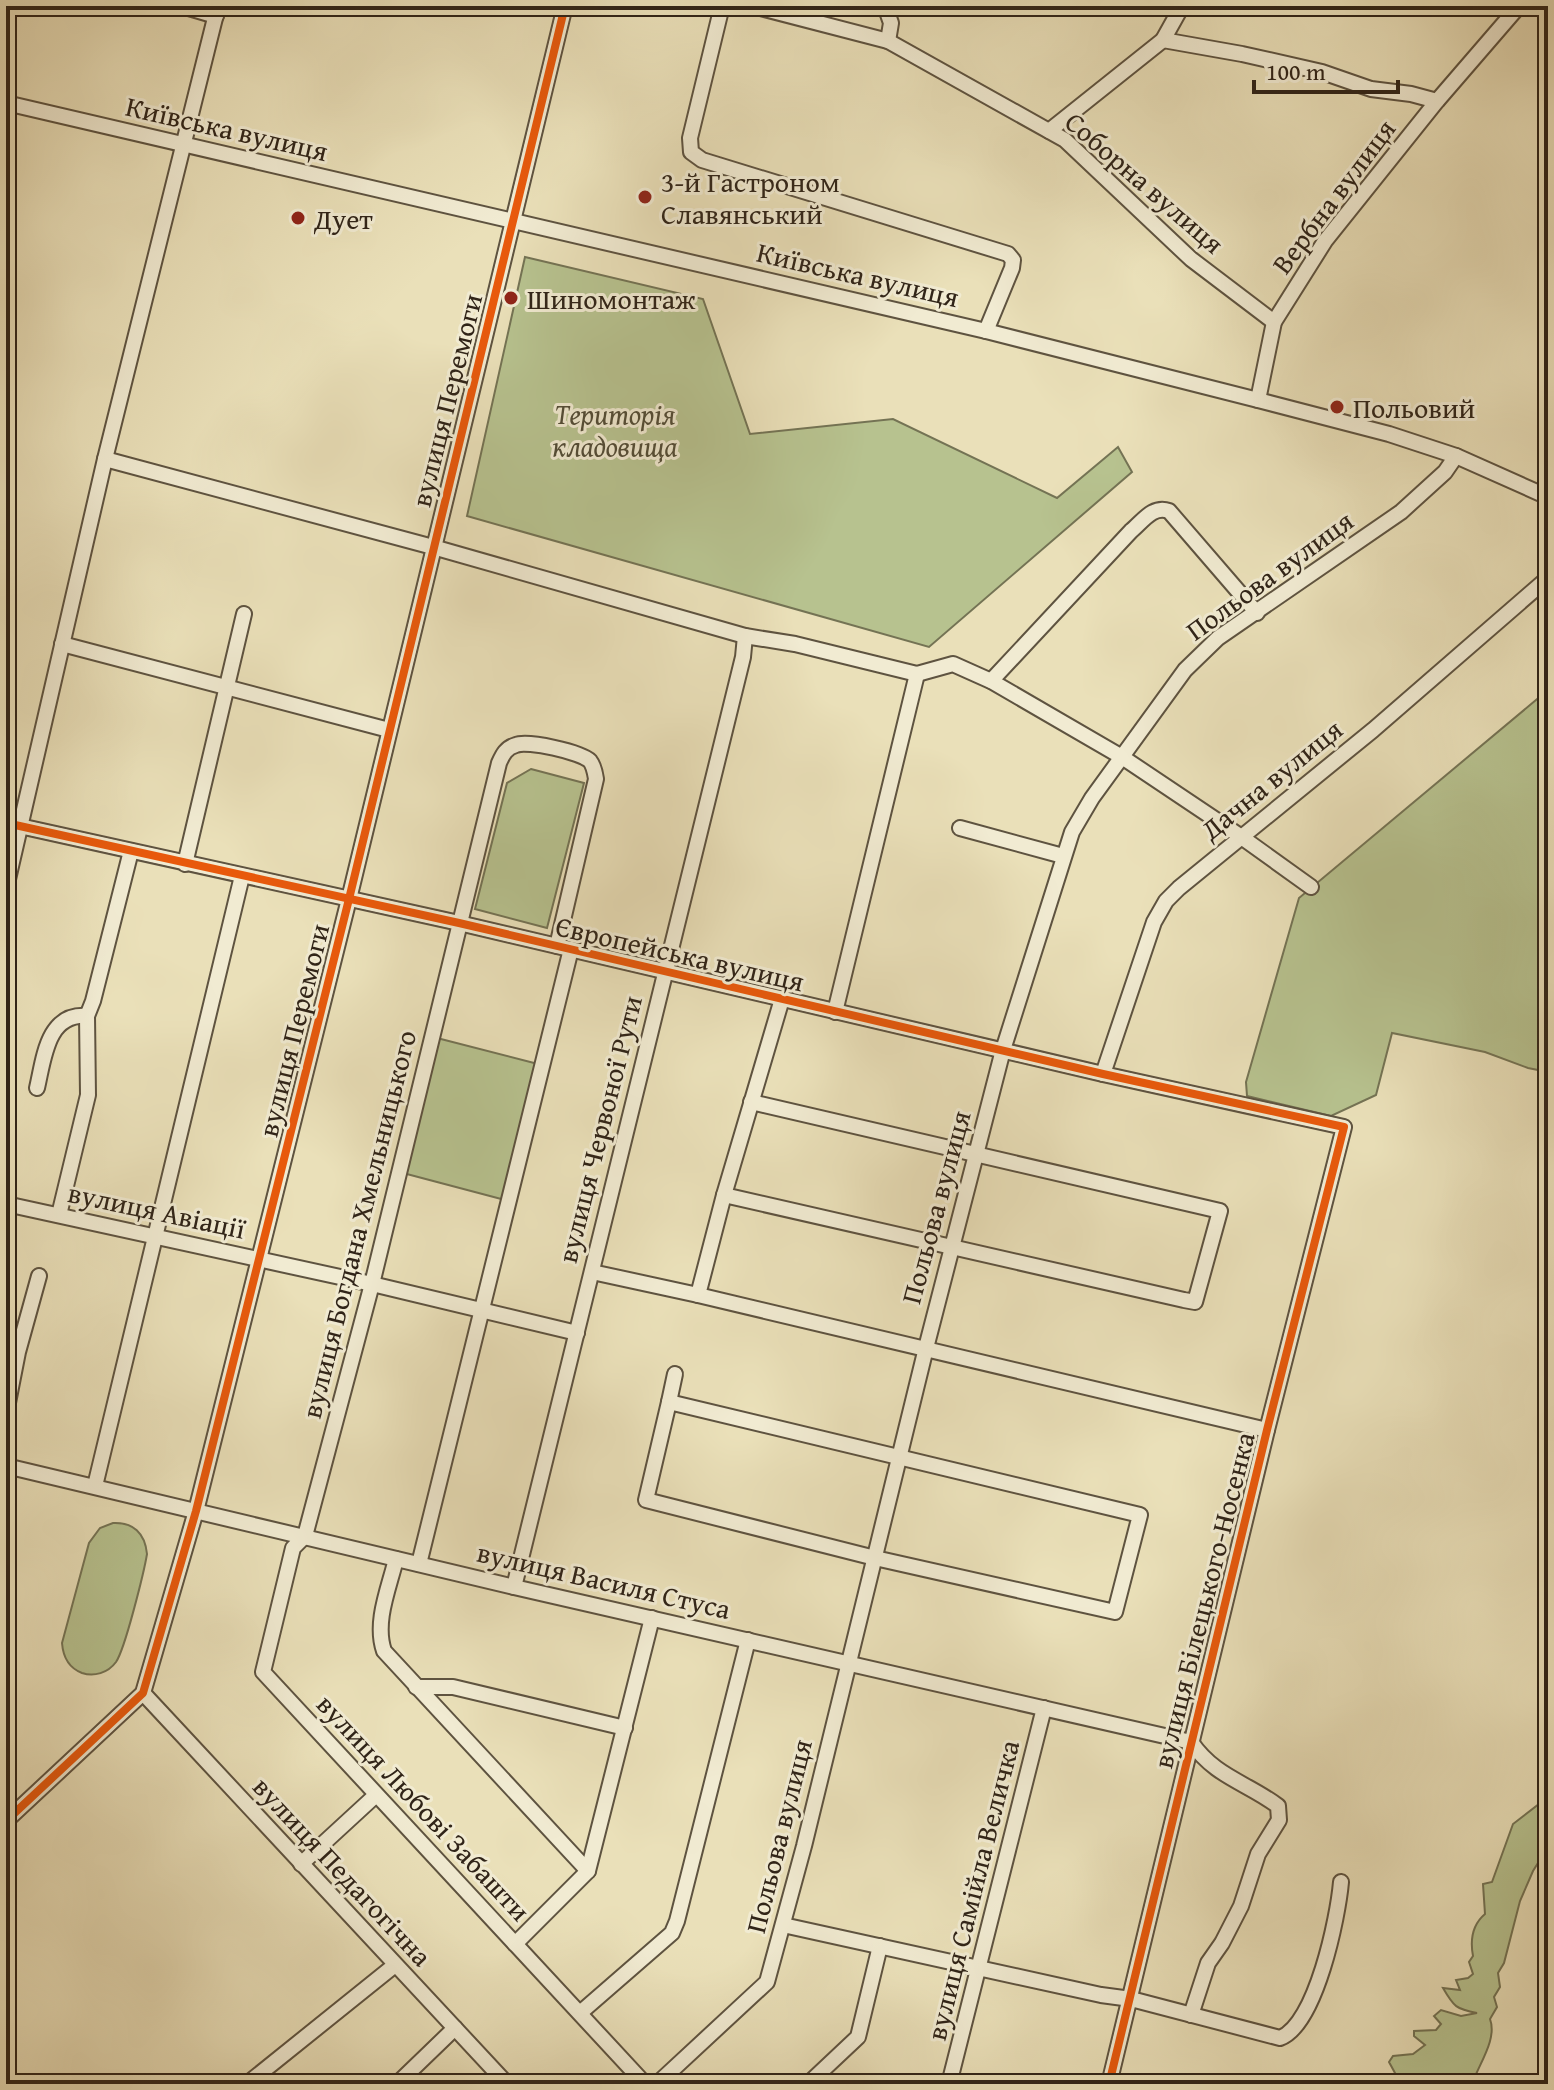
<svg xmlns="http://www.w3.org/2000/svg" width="1554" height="2090" font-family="'Gentium Book Plus',serif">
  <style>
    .green { fill: #b7c28f; stroke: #747354; stroke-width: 2 }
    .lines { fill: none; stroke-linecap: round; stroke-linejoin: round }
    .minor-casing { stroke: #5e5340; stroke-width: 18 }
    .minor { stroke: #f1ebd2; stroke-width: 14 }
    .cycleway-casing { stroke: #f1ebd2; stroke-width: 13 }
    .cycleway { stroke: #e8590c; stroke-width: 8 }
    .poi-dot { fill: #8f2418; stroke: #f1ebd2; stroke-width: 3 }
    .labels { text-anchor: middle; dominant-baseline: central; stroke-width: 6; stroke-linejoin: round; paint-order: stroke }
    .street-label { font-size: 28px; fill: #302418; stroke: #f1ebd2 }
    .poi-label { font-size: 28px; fill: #302418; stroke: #f1ebd2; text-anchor: start }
    .park-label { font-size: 28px; font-style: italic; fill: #524c36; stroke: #f1ebd2 }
  </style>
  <rect width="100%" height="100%" fill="#eae0b9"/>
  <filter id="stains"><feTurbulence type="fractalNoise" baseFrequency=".0025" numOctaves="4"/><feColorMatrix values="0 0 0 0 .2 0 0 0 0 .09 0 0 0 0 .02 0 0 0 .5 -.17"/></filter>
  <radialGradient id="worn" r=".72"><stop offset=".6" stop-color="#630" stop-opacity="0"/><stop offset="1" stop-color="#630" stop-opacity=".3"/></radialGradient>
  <g class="green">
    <polygon points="525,257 703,299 750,434 893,419 1057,498 1118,447 1132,472 929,647 467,516"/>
    <polygon points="1548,690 1548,1072 1528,1068 1485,1052 1392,1033 1376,1095 1331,1116 1247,1096 1246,1082 1299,898"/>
    <polygon points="531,769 584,783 547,928 475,909 507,783"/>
    <polygon points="437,1038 538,1064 505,1200 403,1173"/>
    <path d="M113,1523C133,1522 145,1533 147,1554C144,1572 125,1649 116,1662C108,1673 94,1677 82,1673C69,1668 63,1656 62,1643L89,1543L100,1528Z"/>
    <path d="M1548,1802V1847L1533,1871L1520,1901L1504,1963L1498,1973L1500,1987L1494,1997L1497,2007L1490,2019C1497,2038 1481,2061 1474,2079L1471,2084H1401L1389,2062L1393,2056L1413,2054L1425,2045L1414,2036V2031L1436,2030L1441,2024L1434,2016L1441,2010L1461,2016L1477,2013C1456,2009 1454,2007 1443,1988L1460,1990L1456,1980L1468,1978L1473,1974L1469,1962L1473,1956C1470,1940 1472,1925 1485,1914L1483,1884L1492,1882L1513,1824L1539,1804Z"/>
  </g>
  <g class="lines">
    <defs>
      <g id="minor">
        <polyline points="182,6 216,16"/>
        <polyline points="722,6 690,138 691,152 702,160 1008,254 1013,260 1012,268 986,331"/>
        <polyline points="753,6 888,41 1065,140 1191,259 1274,322"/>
        <polyline points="885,6 891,23 888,41"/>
        <polyline points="1163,40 1242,54 1322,72 1371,89 1411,94 1437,101"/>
        <polyline points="6,103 986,331 1258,400 1389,434 1456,456 1548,497"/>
        <polyline points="1049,131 1163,40 1182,6"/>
        <polyline points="1258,400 1274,322 1325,241 1437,101 1519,6"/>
        <polyline points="105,459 433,547 745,636 795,644 917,674 953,664 991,681 1122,757 1240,836 1311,887"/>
        <polyline points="62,644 389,730"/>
        <path d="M991,681L1131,531C1143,521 1153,505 1169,511L1257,613"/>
        <polyline points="6,823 459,923 1103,1074 1344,1127 1267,1430 1109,2084"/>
        <polyline points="960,828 1063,856"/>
        <polyline points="185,864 244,614"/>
        <polyline points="6,888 105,459 218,6"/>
        <path d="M557,946L596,779C595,773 594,766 590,761C581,752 527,740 516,745C506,748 503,754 499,763L372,1284L305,1536L293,1548L263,1672L645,2084"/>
        <polyline points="782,999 724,1195 698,1295 1267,1430"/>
        <polyline points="835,1012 917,674"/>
        <polyline points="1103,1074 1154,922 1166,901 1179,888 1373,730 1548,578"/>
        <path d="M37,1088C44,1058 47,1013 87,1016"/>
        <polyline points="724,1195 1184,1300 1195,1302 1220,1211 751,1102"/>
        <polyline points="6,1204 372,1284 577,1333"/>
        <polyline points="59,1215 88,1095 87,1016 93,1001 131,851"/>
        <polyline points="592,1272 698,1295"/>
        <polygon points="669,1402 1140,1515 1115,1612 875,1558 646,1500"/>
        <polyline points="669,1402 675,1374"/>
        <polyline points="6,1413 18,1352 39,1276"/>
        <path d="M6,1466L514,1587L1191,1742C1215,1777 1246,1782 1278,1806L1279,1820L1258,1854L1241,1906L1222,1943L1208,1963L1191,2015"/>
        <polyline points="95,1486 242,876"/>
        <path d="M396,1559C389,1588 374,1622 384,1651L588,1871"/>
        <polyline points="419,1564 571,949"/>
        <polyline points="514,1587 743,657 745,636"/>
        <polyline points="416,1687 453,1687 625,1728"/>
        <polyline points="143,1693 507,2084"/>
        <polyline points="6,1821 143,1693 196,1511 349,899 565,6"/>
        <polyline points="301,1864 376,1795"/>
        <path d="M783,1925L1101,1995L1131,1999L1280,2038C1316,2025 1338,1917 1341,1882"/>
        <polyline points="515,1944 588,1871 652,1618"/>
        <polyline points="580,2013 672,1933 677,1921 748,1640"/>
        <polyline points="247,2084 395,1965"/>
        <polyline points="397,2084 455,2028"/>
        <polyline points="657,2084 767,1982 804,1846 926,1348 1003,1050 1072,832 1092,798 1185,670 1218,638 1401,512 1445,472 1456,456"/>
        <polyline points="808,2084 858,2037 880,1946"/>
        <polyline points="949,2084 1044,1708"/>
      </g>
    </defs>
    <use href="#minor" class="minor-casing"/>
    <use href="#minor" class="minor"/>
    <defs>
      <g id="cycleway">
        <polyline points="6,823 459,923 1103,1074 1344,1127 1267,1430 1109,2084"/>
        <polyline points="6,1821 143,1693 196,1511 349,899 565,6"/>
      </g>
    </defs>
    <use href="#cycleway" class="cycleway-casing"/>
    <use href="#cycleway" class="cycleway"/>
  </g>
  <g class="poi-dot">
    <circle cx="645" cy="197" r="8"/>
    <circle cx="298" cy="218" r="8"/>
    <circle cx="511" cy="298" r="8"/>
    <circle cx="1337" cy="407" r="8"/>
  </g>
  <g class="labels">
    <g class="street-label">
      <text transform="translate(227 128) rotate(13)">Київська вулиця</text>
      <text transform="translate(1145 182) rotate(41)">Соборна вулиця</text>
      <text transform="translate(1333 196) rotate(-53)">Вербна вулиця</text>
      <text transform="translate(858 274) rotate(13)">Київська вулиця</text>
      <text transform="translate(446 400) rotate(-76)">вулиця Перемоги</text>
      <text transform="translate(1269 575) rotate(-36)">Польова вулиця</text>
      <text transform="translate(1271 779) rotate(-39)">Дачна вулиця</text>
      <text transform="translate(680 953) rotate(13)">Європейська вулиця</text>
      <text transform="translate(293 1030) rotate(-76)">вулиця Перемоги</text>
      <text transform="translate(599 1129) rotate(-76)">вулиця Червоної Рути</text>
      <text transform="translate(935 1207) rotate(-75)">Польова вулиця</text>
      <text transform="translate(157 1210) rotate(12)">вулиця Авіації</text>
      <text transform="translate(358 1224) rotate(-76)">вулиця Богдана Хмельницького</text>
      <text transform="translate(604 1580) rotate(13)">вулиця Василя Стуса</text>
      <text transform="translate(1203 1600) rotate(-76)">вулиця Білецького-Носенка</text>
      <text transform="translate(424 1807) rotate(47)">вулиця Любові Забашти</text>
      <text transform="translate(778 1836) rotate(-76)">Польова вулиця</text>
      <text transform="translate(343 1871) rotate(47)">вулиця Педагогічна</text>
      <text transform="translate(972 1890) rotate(-76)">вулиця Самійла Величка</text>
    </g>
    <g class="poi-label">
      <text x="661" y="181">3-й Гастроном<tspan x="661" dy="32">Славянський</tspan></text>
      <text x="314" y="218">Дует</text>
      <text x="527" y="298">Шиномонтаж</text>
      <text x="1353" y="407">Польовий</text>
    </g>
    <g class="park-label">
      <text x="615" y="413">Територія<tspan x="615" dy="32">кладовища</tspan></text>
    </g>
  </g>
  <rect width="1554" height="2090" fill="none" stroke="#eae0b9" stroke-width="32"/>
  <rect x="8" y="8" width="1538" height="2074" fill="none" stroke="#302418" stroke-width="4"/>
  <rect x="16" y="16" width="1522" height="2058" fill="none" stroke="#302418" stroke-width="2"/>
  <path d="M1254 80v12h144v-12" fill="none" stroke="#302418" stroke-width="4"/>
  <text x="1266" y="80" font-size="24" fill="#302418" stroke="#f1ebd2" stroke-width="6" paint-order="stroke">100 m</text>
  <rect width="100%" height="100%" filter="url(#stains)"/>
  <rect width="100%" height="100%" fill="url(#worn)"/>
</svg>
